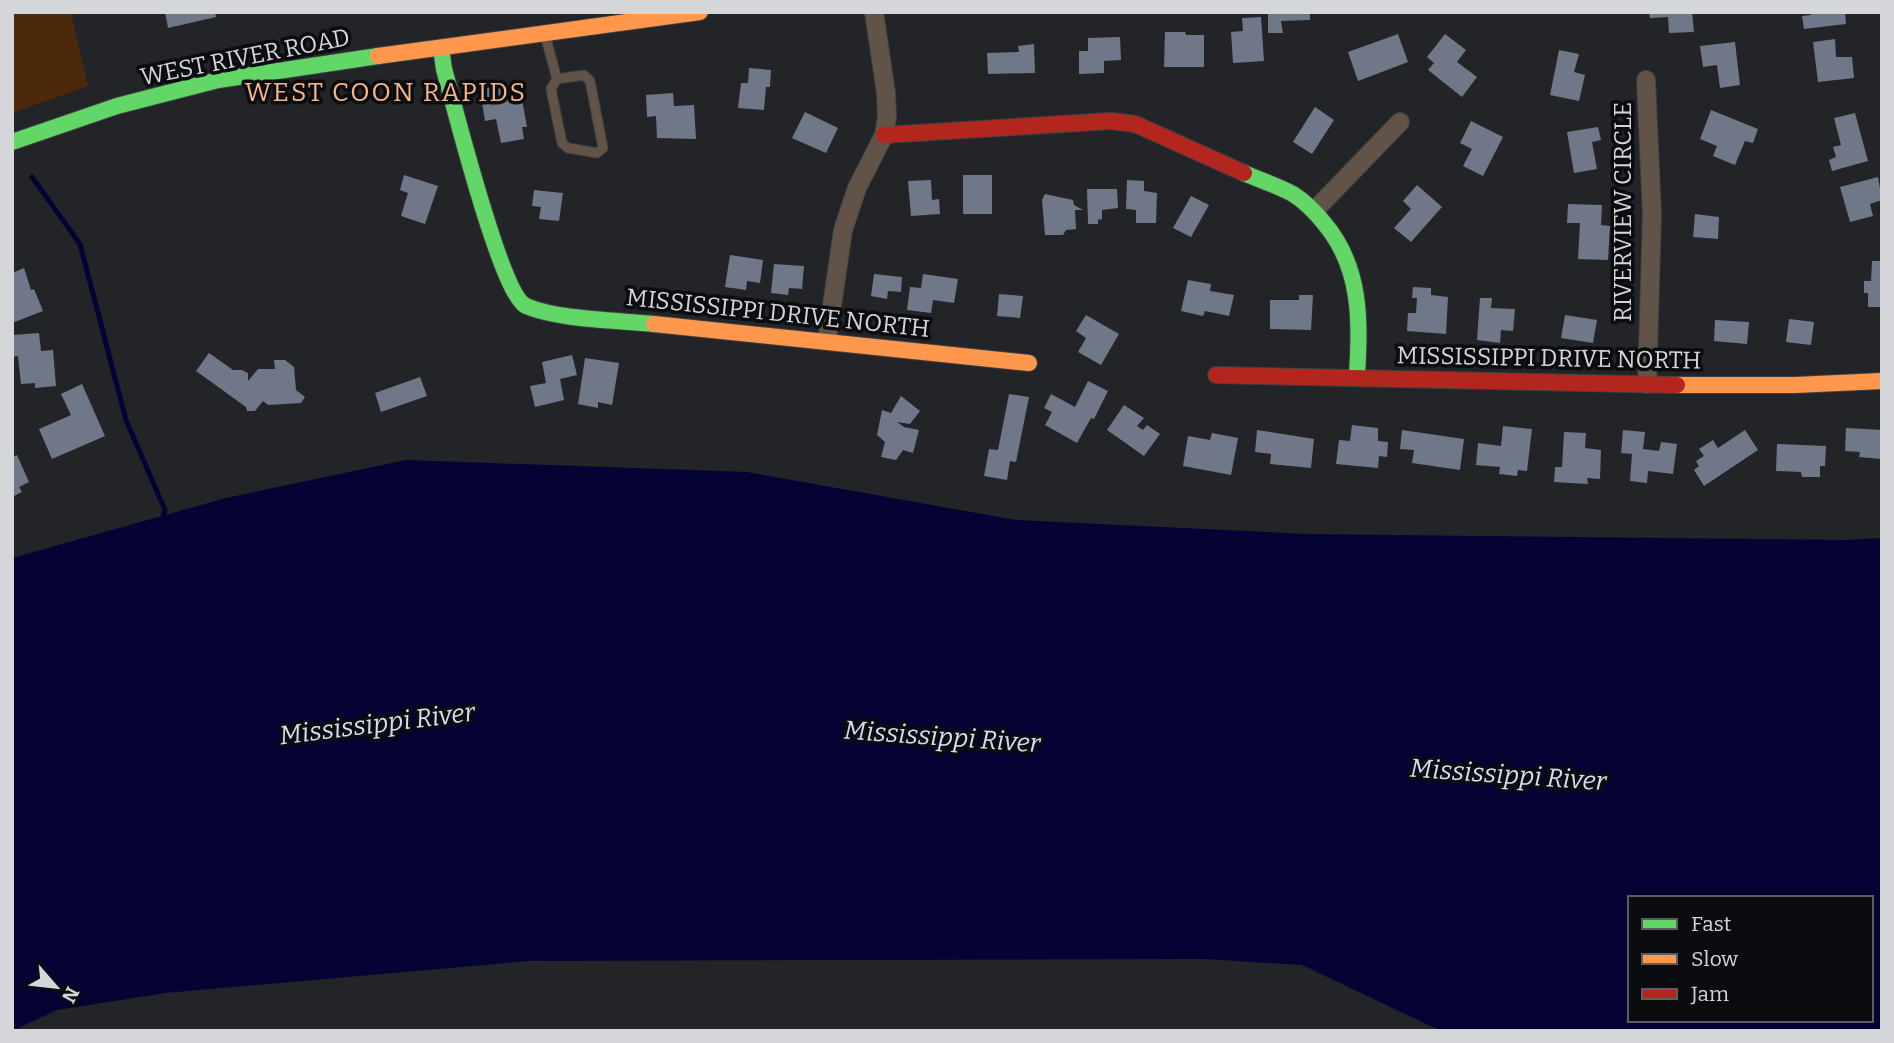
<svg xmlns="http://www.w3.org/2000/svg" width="1894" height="1043" font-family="Bitter,serif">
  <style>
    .green { fill: #4c290a }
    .water { fill: #050334; fill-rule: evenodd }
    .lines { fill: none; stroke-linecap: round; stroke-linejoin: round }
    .stream { stroke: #050334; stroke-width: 5 }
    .building { fill: #707789 }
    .lane-casing { stroke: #3f4043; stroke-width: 11 }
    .street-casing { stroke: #3f4043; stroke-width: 20 }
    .fast-casing { stroke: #3f4043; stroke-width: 18 }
    .slow-casing { stroke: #3f4043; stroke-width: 18 }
    .jam-casing { stroke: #3f4043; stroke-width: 18 }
    .lane { stroke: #615347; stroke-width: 9 }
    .street { stroke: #615347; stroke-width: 18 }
    .fast { stroke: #63d668; stroke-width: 16 }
    .slow { stroke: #ff974d; stroke-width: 16 }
    .jam { stroke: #b3261e; stroke-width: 16 }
    .labels { text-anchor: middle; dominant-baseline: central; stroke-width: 7; stroke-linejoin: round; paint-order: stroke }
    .street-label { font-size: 24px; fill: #d4d6da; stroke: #0b0c0f }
    .neighbourhood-label { font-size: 26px; letter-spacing: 2px; fill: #f8b585; stroke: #0b0c0f }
    .water-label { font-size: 26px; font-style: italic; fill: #d3dcf2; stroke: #0b0c0f }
  </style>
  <rect width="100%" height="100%" fill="#222427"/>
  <polygon class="green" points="12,12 71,12 88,86 12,113"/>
  <path class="water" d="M406,460L747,472L1016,520L1307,534L1847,540L1882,538V1031H1441L1302,965L1205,959L529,961L165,993L57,1010L12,1031V558L226,498ZM1630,898H1871V1020H1630Z"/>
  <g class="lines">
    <polyline class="stream" points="32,177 80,244 126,420 165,510 162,521"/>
  </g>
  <g class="building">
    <polygon points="165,12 215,12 216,17 168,28"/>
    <polygon points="1268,12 1310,12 1310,20 1281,21 1283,33 1268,33"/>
    <polygon points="1649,12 1692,12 1694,32 1669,33 1668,17 1650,18"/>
    <polygon points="1811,12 1845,12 1846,24 1804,29 1802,16 1811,15"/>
    <polygon points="1261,17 1264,61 1233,63 1231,32 1243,31 1242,18"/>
    <polygon points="1165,32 1185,32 1186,35 1204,35 1204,67 1164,67"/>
    <polygon points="1398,34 1408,62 1358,81 1348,52"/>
    <polygon points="1445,34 1466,50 1457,62 1477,77 1462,97 1428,70 1434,63 1427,57"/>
    <polygon points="1120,37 1121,60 1104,61 1104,73 1079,74 1079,51 1088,51 1088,38"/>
    <polygon points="1835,39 1836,57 1852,57 1854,78 1818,82 1813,42"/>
    <polygon points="1735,42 1740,85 1720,88 1717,65 1703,67 1700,46"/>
    <polygon points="1034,44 1035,73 988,74 987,53 1019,52 1018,46"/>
    <polygon points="1559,50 1579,54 1574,72 1585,75 1579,101 1550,95"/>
    <polygon points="749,68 771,70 770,87 766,87 764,110 738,108 741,83 748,83"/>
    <polygon points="519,83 527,127 522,127 524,139 501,143 496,119 485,121 480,89"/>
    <polygon points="673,93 674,106 694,105 696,139 657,138 656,116 647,117 646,95"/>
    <polygon points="1315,107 1334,120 1312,154 1293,142"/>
    <polygon points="1711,110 1758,129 1753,143 1745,141 1735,165 1713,156 1717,146 1700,139"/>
    <polygon points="805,112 838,128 826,153 792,138"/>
    <polygon points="1855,113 1868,161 1832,171 1829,160 1836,157 1833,147 1841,145 1834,118"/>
    <polygon points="1471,121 1503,137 1483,176 1463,166 1472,149 1460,143"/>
    <polygon points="1598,127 1601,140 1592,142 1597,169 1574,173 1567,132"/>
    <polygon points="404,175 438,186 425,224 401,216 408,193 400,190"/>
    <rect x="963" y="175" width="29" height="39"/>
    <polygon points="1878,177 1882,200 1870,204 1873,216 1850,222 1840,187"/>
    <polygon points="931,180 932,200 939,199 940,214 911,216 908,181"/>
    <polygon points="1127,180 1144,181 1144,191 1157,193 1156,223 1136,223 1136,210 1126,209"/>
    <polygon points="1417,185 1442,207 1411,242 1394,228 1411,209 1403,201"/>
    <polygon points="1087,189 1117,189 1118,208 1102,210 1102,219 1098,220 1098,224 1088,224"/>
    <polygon points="534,190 563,193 559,221 539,219 541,207 532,206"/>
    <polygon points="1045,194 1073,200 1074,205 1083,210 1075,210 1076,229 1066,230 1063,235 1045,235 1042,200"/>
    <polygon points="1191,196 1209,205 1191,237 1173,228"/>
    <polygon points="1568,204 1602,205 1601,225 1610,226 1608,260 1578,259 1580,223 1567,223"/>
    <polygon points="1695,214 1719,217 1718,239 1693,237"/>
    <polygon points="730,255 763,260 760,283 747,281 746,290 725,287"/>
    <polygon points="1872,261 1882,261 1882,307 1868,307 1868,293 1864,293 1864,281 1871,281"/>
    <polygon points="774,264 804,266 802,289 789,288 788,295 771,293"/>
    <polygon points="24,268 31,290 34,289 43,311 12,323 12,273"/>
    <polygon points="874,274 902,277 901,292 888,291 887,299 871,296"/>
    <polygon points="923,274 958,279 954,303 933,300 931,313 907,310 910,287 921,288"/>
    <polygon points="1188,280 1211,284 1210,291 1234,295 1229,316 1205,311 1203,316 1181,311"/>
    <polygon points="1413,287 1431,288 1431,295 1448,297 1446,334 1407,331 1408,313 1416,313 1417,298 1412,298"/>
    <polygon points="999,294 1023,296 1020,318 997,316"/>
    <polygon points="1299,295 1313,295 1311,330 1270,329 1270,300 1299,300"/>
    <polygon points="1480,298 1492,298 1491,308 1515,309 1513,331 1501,330 1500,343 1477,340"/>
    <polygon points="1086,315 1119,334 1101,365 1078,352 1086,338 1076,331"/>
    <polygon points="1565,315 1597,320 1593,343 1561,338"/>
    <polygon points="1789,319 1814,322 1811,345 1786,342"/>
    <polygon points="1715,320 1749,322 1747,344 1714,341"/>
    <polygon points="39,333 41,351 53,350 56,386 35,388 35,383 21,384 18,356 12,357 12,335"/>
    <polygon points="209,353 233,370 242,370 248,373 248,381 258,369 275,369 274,360 285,360 294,367 296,390 305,397 301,403 268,405 263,401 255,411 247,411 246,407 196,371"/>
    <polygon points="572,355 577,375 560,379 564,400 535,407 530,386 546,383 542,362"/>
    <polygon points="585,358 619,363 612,405 598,402 598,408 578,404"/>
    <polygon points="420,377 427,396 381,412 375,393"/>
    <polygon points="1088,381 1108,391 1094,419 1091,418 1077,443 1045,425 1052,412 1044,408 1051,394 1075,407"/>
    <polygon points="82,384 105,436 52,459 39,429 71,415 61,394"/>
    <polygon points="1009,394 1029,397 1016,462 1010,461 1007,480 984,476 989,449 998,450"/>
    <polygon points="901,396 920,411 910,424 897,422 904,427 919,430 913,453 903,450 896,460 881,457 885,442 877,435 882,410 891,413"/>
    <polygon points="1124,405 1144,418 1137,426 1143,430 1147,425 1160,434 1144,456 1107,430"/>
    <polygon points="1352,425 1378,428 1378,441 1388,442 1387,457 1379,456 1378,468 1336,464 1339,440 1350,441"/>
    <polygon points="1503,426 1532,429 1527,471 1518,470 1517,476 1499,474 1500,467 1476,465 1478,443 1501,446"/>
    <polygon points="1846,428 1882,430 1882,459 1859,457 1860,452 1845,451"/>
    <polygon points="1257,430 1314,439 1311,468 1270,464 1271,454 1255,452"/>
    <polygon points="1402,430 1464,439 1460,470 1412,463 1414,450 1400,449"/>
    <polygon points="1623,430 1645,432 1643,449 1659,451 1661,442 1677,444 1673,474 1648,471 1647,483 1630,481 1632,454 1621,453"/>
    <polygon points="1745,430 1758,450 1704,486 1694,470 1699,466 1696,461 1704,456 1699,449 1713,440 1718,448"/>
    <polygon points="1564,432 1586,433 1585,448 1601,450 1600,479 1587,478 1588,484 1554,482 1555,467 1562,467"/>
    <polygon points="1212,433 1238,438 1231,475 1183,466 1188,436 1210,440"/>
    <polygon points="1777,444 1826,446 1825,466 1820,466 1820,477 1802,477 1801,472 1776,471"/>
    <polygon points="17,455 29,482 19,487 22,492 12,497 12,457"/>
  </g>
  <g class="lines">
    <defs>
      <polyline id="lane" points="545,35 557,79 551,89 562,143 568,148 597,153 603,148 590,81 584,75 557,79"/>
      <g id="street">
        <polyline points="1646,80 1652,215 1647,384"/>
        <polyline points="1315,210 1400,122"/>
        <polyline points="827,340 843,230 857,188 884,135 887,117 886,93 874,12"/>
      </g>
      <g id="fast">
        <path d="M441,48L444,69C454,105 501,294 526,306C559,320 617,320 654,324"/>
        <polyline points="12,142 117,106 218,80 378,56"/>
        <path d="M1244,173C1260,180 1278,186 1293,194C1304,201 1316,213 1324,223C1362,268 1360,321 1357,376"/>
      </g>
      <g id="slow">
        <polyline points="378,56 700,12"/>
        <polyline points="654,324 1029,363"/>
        <polyline points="1677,385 1795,385 1882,381"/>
      </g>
      <g id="jam">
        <polyline points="884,135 1111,121 1135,124 1244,173"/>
        <polyline points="1216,375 1677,385"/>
      </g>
    </defs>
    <use href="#lane" class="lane-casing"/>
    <use href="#street" class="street-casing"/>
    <use href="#fast" class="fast-casing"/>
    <use href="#slow" class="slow-casing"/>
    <use href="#jam" class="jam-casing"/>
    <use href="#lane" class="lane"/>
    <use href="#street" class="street"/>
    <use href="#fast" class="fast"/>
    <use href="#slow" class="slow"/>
    <use href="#jam" class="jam"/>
  </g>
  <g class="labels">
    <g class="street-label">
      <text transform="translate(245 57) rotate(-11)">WEST RIVER ROAD</text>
      <text transform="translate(1623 212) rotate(-90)">RIVERVIEW CIRCLE</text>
      <text transform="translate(778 313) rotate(6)">MISSISSIPPI DRIVE NORTH</text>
      <text transform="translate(1549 358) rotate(1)">MISSISSIPPI DRIVE NORTH</text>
    </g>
    <g class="neighbourhood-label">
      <text x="386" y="92">WEST COON RAPIDS</text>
    </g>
    <g class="water-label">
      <text transform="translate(377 724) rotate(-7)">Mississippi River</text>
      <text transform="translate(942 737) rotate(4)">Mississippi River</text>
      <text transform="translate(1508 775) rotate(4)">Mississippi River</text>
    </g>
  </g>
  <rect width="1894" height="1043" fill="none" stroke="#d4d6da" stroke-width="28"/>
  <rect x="1628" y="896" width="245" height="126" fill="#0b0c0f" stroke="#5b5d60" stroke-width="2"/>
  <rect x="1642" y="919" width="35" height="10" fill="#63d668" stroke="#5b5d60" stroke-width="2"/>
  <text x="1691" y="931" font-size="21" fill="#d4d6da">Fast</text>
  <rect x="1642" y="954" width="35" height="10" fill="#ff974d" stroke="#5b5d60" stroke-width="2"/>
  <text x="1691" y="966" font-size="21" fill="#d4d6da">Slow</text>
  <rect x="1642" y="989" width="35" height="10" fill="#b3261e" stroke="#5b5d60" stroke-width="2"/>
  <text x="1691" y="1001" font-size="21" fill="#d4d6da">Jam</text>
  <g transform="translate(56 987) rotate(118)" stroke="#0b0c0f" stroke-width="5" paint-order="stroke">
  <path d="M0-5L12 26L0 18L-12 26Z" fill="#d4d6da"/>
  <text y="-10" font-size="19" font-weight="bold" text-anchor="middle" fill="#d4d6da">N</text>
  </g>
</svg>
